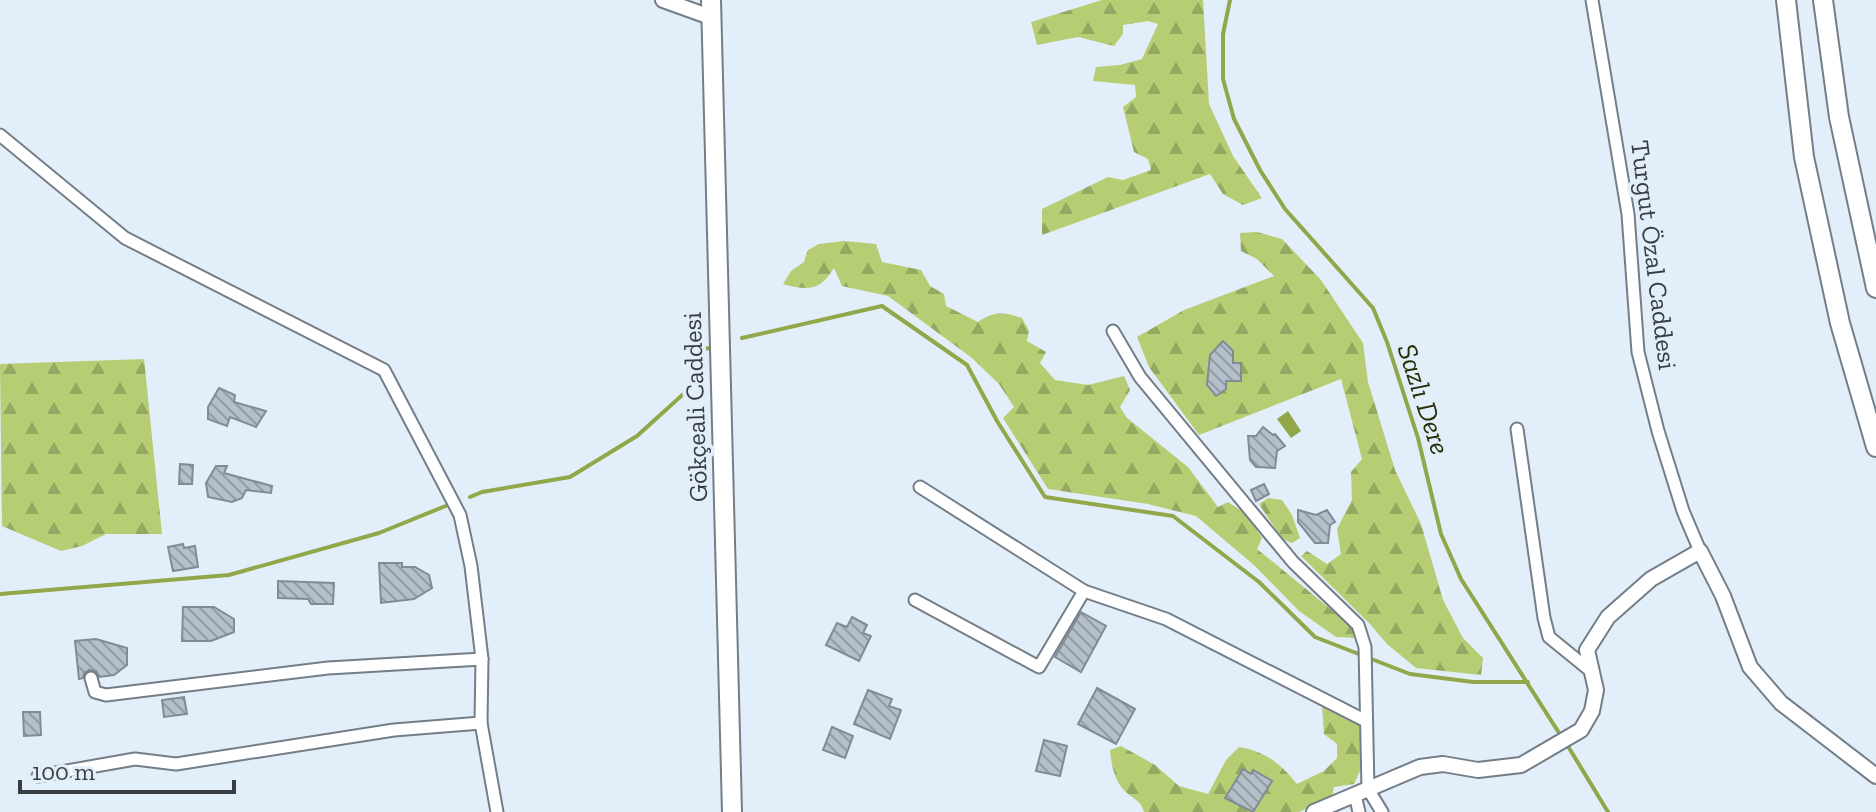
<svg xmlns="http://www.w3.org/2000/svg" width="1876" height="812" font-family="'Zilla Slab',serif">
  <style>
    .forest { fill: url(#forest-firs) }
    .water { fill: #91a749 }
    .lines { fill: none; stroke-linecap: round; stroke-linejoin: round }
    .stream { stroke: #91a749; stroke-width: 4 }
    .building { fill: url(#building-back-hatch); stroke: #808c95; stroke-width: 2 }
    .minor-casing { stroke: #737e88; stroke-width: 15 }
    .tertiary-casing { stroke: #737e88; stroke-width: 18 }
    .primary-casing { stroke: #737e88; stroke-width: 22 }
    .trunk-casing { stroke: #737e88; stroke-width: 22 }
    .minor { stroke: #fff; stroke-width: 11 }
    .tertiary { stroke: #fff; stroke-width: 14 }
    .primary { stroke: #fff; stroke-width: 18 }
    .trunk { stroke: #fff; stroke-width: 18 }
    .labels { text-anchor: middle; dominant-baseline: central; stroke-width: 8; stroke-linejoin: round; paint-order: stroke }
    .street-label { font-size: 26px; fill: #383d41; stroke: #e2eef9 }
    .water-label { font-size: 28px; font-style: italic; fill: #262f06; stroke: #e2eef9 }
  </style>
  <defs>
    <pattern id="forest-firs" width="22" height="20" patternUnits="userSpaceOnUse" patternTransform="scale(2)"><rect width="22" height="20" fill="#b6cd74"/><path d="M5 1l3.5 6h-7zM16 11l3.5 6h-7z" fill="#95a861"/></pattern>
    <pattern id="building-back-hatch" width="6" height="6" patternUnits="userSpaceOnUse" patternTransform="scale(2)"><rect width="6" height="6" fill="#b3bfc9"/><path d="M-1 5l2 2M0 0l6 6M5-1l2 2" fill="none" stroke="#939ca5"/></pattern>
  </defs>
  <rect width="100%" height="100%" fill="#e2eef9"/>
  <g class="forest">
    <polygon points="1102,0 1203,0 1209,104 1233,156 1262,198 1243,205 1223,194 1210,174 1042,235 1042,209 1108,177 1123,180 1151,170 1148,159 1134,152 1123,107 1136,97 1135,85 1093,81 1096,67 1120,65 1142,59 1158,24 1148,21 1123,25 1123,34 1114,46 1078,37 1037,45 1031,22"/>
    <polygon points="1257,232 1282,239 1302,260 1321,280 1363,343 1368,382 1395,470 1421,524 1443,600 1463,638 1483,658 1481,675 1416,668 1387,644 1369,623 1301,556 1307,551 1327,564 1341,554 1337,529 1352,500 1351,472 1362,459 1341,379 1199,435 1149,367 1137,337 1184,310 1274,276 1257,259 1241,251 1240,233"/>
    <path d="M844,241L876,244L882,262L921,270L930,286L944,294L946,306L978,322C994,311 1004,312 1022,318L1029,331L1027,341L1046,352L1040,363L1055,380L1088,385L1124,376L1130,390L1120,407L1127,418L1188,467L1218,507L1228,502L1245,513L1262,538L1257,549L1350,625L1357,638L1336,637L1299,611L1255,566L1196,516L1148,504L1048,489L1003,418L1014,407L999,384L972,358L888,296L842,286L834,268C820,291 808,291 783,284L791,271L804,262L808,250L819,244Z"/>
    <polygon points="144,359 162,534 106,534 82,546 61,551 2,526 0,364"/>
    <polygon points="1268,498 1282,500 1292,515 1300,538 1292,543 1282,539 1259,504"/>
    <path d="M1322,705L1352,713L1363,731L1360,771L1354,784L1334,787L1332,797L1299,812H1144C1141,799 1130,798 1122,788C1114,778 1111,763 1110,750L1121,746L1155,765L1179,786L1208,794L1226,760L1239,747C1265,751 1281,764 1297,784L1324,771L1337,758V744L1324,734Z"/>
  </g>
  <polygon class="water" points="1288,411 1301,431 1291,438 1277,419"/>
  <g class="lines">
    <g class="stream">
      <polyline points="1230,0 1223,34 1223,79 1234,119 1260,170 1285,209 1373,308 1387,342 1418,438 1441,534 1461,579 1561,736"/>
      <polyline points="742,338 882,306 967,365 997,421 1045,497 1173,516 1259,582 1315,637 1410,674 1473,682 1528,682"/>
      <polyline points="470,497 482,492 570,477 637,436 690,388 702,350 716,346"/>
      <polyline points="0,594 229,575 379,533 448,505"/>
      <polyline points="1566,743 1608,812"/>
    </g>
  </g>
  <g class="building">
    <polygon points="1223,341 1233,351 1233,363 1241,363 1241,381 1226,381 1226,389 1216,396 1207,385 1210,355"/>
    <polygon points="219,388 235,395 234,402 266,411 256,427 230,417 227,426 208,419 208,407"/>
    <polygon points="1263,427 1273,435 1275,434 1285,446 1277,451 1275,468 1256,467 1250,460 1248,436 1256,436"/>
    <polygon points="180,464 193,465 192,484 179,484"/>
    <polygon points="216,466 227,466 224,473 272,486 271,493 246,490 242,498 232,502 208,497 206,483"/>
    <polygon points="1264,484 1269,494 1256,501 1251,490"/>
    <polygon points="1298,510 1316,515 1327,510 1335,522 1330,525 1328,543 1315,543 1298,522"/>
    <polygon points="183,544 184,548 195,546 198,567 173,571 168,547"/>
    <polygon points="379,563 402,563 402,567 415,567 429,575 432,588 414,599 381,603"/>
    <polygon points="278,581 334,583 333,604 311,604 308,599 278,598"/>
    <polygon points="183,607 214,607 234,619 234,632 211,641 182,641"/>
    <polygon points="1081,612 1106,626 1081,672 1055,657"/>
    <polygon points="852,617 867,625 863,633 871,636 859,661 826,645 837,623 847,627"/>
    <polygon points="96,639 127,648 127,665 114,675 99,677 96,671 89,670 84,673 83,678 79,679 75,641"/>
    <polygon points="1097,688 1135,709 1116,744 1078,724"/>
    <polygon points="868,690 892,699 889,706 901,710 890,739 854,724"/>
    <polygon points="184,697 187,714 164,717 162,700"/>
    <polygon points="23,712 40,712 41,735 24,736"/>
    <polygon points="832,727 853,736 845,758 823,750"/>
    <polygon points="1044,740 1067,746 1060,776 1036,771"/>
    <polygon points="1243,769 1251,774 1253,770 1272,781 1253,812 1225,798"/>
  </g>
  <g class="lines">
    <defs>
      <g id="minor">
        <polyline points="1592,0 1628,214 1638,352 1658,431 1683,511 1700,551"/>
        <polyline points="0,135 125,238 384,370 460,515 471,566 482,659 481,723 497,812"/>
        <polyline points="1113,331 1140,377 1293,562 1358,625 1365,647 1368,789 1382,812"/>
        <polyline points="1517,429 1544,618 1549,637 1592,672"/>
        <polyline points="920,487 1084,591 1166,619 1366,721"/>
        <polyline points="915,600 1039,667 1084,591"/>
        <polyline points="91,678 95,692 106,695 328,668 482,659"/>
        <polyline points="38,776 135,759 176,764 394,730 481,723"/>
        <polyline points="1355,795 1359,812"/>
      </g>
      <g id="tertiary">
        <polyline points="663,0 713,18"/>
        <polyline points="1314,812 1420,767 1443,764 1478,770 1521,765 1581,730 1592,711 1596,690 1587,650 1608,617 1651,579 1700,551 1723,596 1750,667 1781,703 1876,776"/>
      </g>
      <polyline id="primary" points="711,0 732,812"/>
      <g id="trunk">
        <polyline points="1786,0 1804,157 1840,323 1876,447"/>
        <polyline points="1823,0 1839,117 1876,288"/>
      </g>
    </defs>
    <use href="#minor" class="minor-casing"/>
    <use href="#tertiary" class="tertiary-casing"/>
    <use href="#primary" class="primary-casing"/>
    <use href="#trunk" class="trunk-casing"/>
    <use href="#minor" class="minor"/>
    <use href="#tertiary" class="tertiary"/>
    <use href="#primary" class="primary"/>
    <use href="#trunk" class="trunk"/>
  </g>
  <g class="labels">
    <g class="street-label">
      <text transform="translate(1654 255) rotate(83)">Turgut Özal Caddesi</text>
      <text transform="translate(695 407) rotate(-92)">Gökçeali Caddesi</text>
    </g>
    <g class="water-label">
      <text transform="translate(1424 399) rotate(72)">Sazlı Dere</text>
    </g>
  </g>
  <path d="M20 780v12h214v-12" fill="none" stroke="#383d41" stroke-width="4"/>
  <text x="32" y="780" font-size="24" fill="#383d41" stroke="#e2eef9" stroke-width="6" paint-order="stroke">100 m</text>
</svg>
